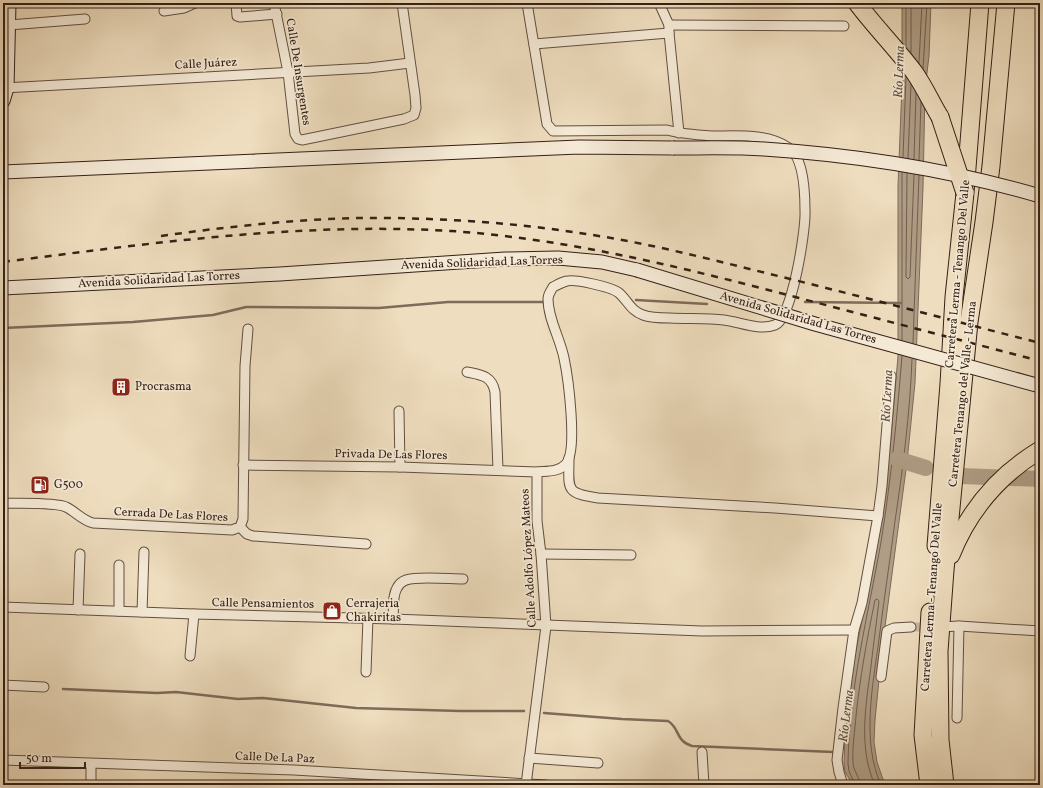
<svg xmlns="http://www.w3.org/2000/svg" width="1043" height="788" font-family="Vollkorn,serif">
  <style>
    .water { fill: #af9d85; stroke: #7e6b59 }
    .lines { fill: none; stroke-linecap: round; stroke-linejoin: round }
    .shore { stroke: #725e4e; stroke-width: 1 }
    .stream { stroke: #7e6b59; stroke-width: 2.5 }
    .river { stroke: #af9d85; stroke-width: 16 }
    .minor-tunnel { stroke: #c9b79c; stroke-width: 9; stroke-dasharray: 9 4.5; stroke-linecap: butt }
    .minor-casing { stroke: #624f40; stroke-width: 11 }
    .secondary-casing { stroke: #342016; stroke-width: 15 }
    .motorway-casing { stroke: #342016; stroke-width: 19 }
    .minor { stroke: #f4e9d5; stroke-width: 9 }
    .secondary { stroke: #f4e9d5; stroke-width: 13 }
    .motorway { stroke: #eeddbe; stroke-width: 17 }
    .rail { stroke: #342016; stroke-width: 2.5; stroke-dasharray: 7 7; stroke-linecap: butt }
    .secondary-bridge-casing { stroke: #342016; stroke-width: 15; stroke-linecap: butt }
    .motorway-bridge-casing { stroke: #342016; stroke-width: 19; stroke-linecap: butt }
    .secondary-bridge { stroke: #f4e9d5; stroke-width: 13 }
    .motorway-bridge { stroke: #eeddbe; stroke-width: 17 }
    .labels { text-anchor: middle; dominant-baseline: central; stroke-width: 3.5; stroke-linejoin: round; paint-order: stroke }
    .street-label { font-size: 12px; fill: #342016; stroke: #f4e9d5 }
    .poi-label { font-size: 12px; fill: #342016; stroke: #f4e9d5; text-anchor: start }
    .water-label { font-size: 13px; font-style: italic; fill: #5f4c3d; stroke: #f4e9d5 }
  </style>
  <rect width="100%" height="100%" fill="#eeddbe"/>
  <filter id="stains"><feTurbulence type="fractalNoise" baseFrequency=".005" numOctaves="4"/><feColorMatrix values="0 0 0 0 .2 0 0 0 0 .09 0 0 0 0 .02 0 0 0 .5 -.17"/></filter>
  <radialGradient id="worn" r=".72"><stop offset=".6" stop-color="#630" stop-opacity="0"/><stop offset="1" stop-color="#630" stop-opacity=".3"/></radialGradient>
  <polygon class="water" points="902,3 931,3 929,56 925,89 923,188 915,383 907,462 882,649 875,720 874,742 877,762 885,785 853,785 845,772 844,764 845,735 853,666 870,579 889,459 898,356 898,186 902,85"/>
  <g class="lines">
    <g class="shore">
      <polyline points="906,47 906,3"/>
      <polyline points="911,53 911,3"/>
      <polyline points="919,63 922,3"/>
      <polyline points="923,69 927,3"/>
      <polyline points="903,157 906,77"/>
      <polyline points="908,158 911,84"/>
      <polyline points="914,159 916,93"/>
      <polyline points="919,160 921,102"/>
      <polyline points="907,173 906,277 908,279 910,277 914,175"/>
      <polyline points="902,340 902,172"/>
      <polyline points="913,343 919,175"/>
      <path d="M855,785L849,771L848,764C849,688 868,616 881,542C891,480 897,418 902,356"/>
      <path d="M860,785C860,777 853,771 853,762C852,747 855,731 856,716C860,677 867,639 875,600L877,599L879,601C876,625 873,649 870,674C865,710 859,750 875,785"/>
      <path d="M881,785C861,741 873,685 879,639C884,599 890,560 895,521C903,467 910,413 912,359"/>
    </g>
    <g class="stream">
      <polyline points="636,300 707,304"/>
      <polyline points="805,302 901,303"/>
      <polyline points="3,328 133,322 213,315 246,307 379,308 448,302 543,302"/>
      <polyline points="63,689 157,693 176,692 238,699 263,698 356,708 460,711 524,711"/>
      <path d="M544,713L622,719L668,721C680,728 675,741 692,746L833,752"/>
    </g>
    <g class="river">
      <polyline points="897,459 926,468"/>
      <polyline points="961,476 1040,479"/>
    </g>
    <polyline class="minor-tunnel" points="911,627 933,627"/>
    <defs>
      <g id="minor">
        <polyline points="236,3 237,16 240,17 277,14"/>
        <polyline points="274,3 288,72 295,134 298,139 302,140 404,119 414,115 416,108 415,95 402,3"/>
        <polyline points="659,3 669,25 669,33 679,133"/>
        <polyline points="164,11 184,8 195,3"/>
        <polyline points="9,25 85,19"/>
        <polyline points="669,25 844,26"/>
        <polyline points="534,44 669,33"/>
        <polyline points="3,88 369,68 410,63"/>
        <path d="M467,372C482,375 492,376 495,392L498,470"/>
        <polyline points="399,411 400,467"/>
        <path d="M569,458C569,489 564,493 598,498L775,508L878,516"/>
        <path d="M243,465L400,467L537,472C547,471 559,472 566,464C578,450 568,377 564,358C560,338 548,319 548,299C548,294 551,291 553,287C557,285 562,282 567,281C575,279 612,287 619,293C628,301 631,311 643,315C651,318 661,318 670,318C688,319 707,318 724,320C740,322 759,331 775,325C792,319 806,229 805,211C805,194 804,158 789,148C767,133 738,136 712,136C697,135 682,134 667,130L553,131L547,124L527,3"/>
        <path d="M3,503C18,504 54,502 66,507C76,512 82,520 93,523L232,530L240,527L243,519L245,366L248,329"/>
        <polyline points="240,527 247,534 253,536 366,544"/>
        <polyline points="541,554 631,555"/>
        <polyline points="3,607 194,614 393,619 702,631 854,630"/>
        <polyline points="78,610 80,554"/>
        <polyline points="119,611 119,565"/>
        <polyline points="142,612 144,552"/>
        <path d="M393,619C394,609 392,596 397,588C399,584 403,581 406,580C417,576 450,579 463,579"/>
        <polyline points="940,627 959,626 1040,631"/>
        <polyline points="190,656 194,614"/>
        <polyline points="366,672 368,618"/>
        <polyline points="881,677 887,631 894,628 911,627"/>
        <polyline points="3,685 44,687"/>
        <polyline points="957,718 959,626"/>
        <polyline points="702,752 704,785"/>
        <polyline points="529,758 598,763"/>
        <polyline points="3,760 294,770 546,785"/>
        <polyline points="91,785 91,764"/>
        <polyline points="526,785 546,626 541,554 537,521 537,472"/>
        <polyline points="843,785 839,772 837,760 843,708 854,630 862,603 878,516 882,486 891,376"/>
      </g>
      <g id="secondary">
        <polyline points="3,101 7,88 9,3"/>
        <polyline points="3,172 579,147 673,148"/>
        <polyline points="3,288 280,274 505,259 558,258 602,262 637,270"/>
      </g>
      <g id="motorway">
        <path d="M857,3C875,27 896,48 914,72C924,86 931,102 940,117"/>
        <polyline points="936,546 949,384 954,297 965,193 980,3"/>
        <path d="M951,555C969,510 999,475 1040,450"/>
        <polyline points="929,785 923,735 930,612"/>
        <polyline points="945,785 940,740 939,651 945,570 969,322 984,222 991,166 1006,3"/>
      </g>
    </defs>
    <use href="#minor" class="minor-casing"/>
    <use href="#secondary" class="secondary-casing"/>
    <use href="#motorway" class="motorway-casing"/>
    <use href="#minor" class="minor"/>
    <use href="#secondary" class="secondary"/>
    <use href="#motorway" class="motorway"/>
    <g class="rail">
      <path d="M161,236C225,227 289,220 353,218C429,217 511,222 586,234C648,243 709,259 770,274C860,296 950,320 1040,343"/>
      <path d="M3,262C152,243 301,222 451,231C569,239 685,268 799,298C879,319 960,340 1040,361"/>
    </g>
    <defs>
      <g id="secondary-bridge">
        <path d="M673,148C703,148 734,147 764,149C857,155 951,170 1040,196"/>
        <polyline points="637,270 815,324 1040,386"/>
      </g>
      <polyline id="motorway-bridge" points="940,117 965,193"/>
    </defs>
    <use href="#secondary-bridge" class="secondary-bridge-casing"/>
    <use href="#motorway-bridge" class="motorway-bridge-casing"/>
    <use href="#secondary-bridge" class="secondary-bridge"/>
    <use href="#motorway-bridge" class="motorway-bridge"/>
  </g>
  <defs>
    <symbol id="building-square" viewBox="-11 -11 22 22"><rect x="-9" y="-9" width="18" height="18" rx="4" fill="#8f2418" stroke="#f4e9d5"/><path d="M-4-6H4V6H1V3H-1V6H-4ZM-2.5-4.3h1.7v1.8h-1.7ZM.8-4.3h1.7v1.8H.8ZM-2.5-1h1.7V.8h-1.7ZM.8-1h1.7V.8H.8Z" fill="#fff"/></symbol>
    <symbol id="fuel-square" viewBox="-11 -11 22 22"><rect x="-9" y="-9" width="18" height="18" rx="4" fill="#8f2418" stroke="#f4e9d5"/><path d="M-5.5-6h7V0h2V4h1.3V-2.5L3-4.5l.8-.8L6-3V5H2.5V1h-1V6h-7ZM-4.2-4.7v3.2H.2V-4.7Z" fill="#fff"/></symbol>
    <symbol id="shop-square" viewBox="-11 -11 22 22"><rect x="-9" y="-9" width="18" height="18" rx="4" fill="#8f2418" stroke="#f4e9d5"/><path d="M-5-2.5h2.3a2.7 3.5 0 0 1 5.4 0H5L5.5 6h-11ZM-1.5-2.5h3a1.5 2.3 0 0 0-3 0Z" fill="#fff"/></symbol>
  </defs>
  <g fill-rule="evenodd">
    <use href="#building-square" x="110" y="376" width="22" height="22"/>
    <use href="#fuel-square" x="29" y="474" width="22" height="22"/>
    <use href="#shop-square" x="321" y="600" width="22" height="22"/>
  </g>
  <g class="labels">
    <g class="street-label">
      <text transform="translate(206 64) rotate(-3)">Calle Juárez</text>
      <text transform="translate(298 72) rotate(81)">Calle De Insurgentes</text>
      <text transform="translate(482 263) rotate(-2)">Avenida Solidaridad Las Torres</text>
      <text transform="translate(958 274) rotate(-85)">Carretera Lerma - Tenango Del Valle</text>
      <text transform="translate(159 280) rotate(-3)">Avenida Solidaridad Las Torres</text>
      <text transform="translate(798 318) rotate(16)">Avenida Solidaridad Las Torres</text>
      <text transform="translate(963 394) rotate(-84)">Carretera Tenango del Valle - Lerma</text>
      <text transform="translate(391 455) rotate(1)">Privada De Las Flores</text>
      <text transform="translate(171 515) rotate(3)">Cerrada De Las Flores</text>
      <text transform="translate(529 558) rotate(-93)">Calle Adolfo López Mateos</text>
      <text transform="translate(932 597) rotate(-86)">Carretera Lerma - Tenango Del Valle</text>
      <text transform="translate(263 604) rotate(1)">Calle Pensamientos</text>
      <text transform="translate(275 758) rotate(2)">Calle De La Paz</text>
    </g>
    <g class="poi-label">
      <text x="135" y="387">Procrasma</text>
      <text x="54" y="485">G500</text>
      <text x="346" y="604">Cerrajeria<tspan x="346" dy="14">Chakiritas</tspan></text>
    </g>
    <g class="water-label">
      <text transform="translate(900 72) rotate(-88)">Río Lerma</text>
      <text transform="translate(888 396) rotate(-87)">Río Lerma</text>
      <text transform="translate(847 716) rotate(-83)">Río Lerma</text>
    </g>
  </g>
  <rect width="1043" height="788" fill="none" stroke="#eeddbe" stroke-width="16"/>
  <rect x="4" y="4" width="1035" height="780" fill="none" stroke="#342016" stroke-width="2"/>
  <rect x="8" y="8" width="1027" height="772" fill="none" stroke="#342016"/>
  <path d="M20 762v6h65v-6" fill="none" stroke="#342016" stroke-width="2"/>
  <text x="26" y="762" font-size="12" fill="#342016" stroke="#f4e9d5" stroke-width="3" paint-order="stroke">50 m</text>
  <rect width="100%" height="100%" filter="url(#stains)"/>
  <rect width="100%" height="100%" fill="url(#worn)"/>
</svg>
